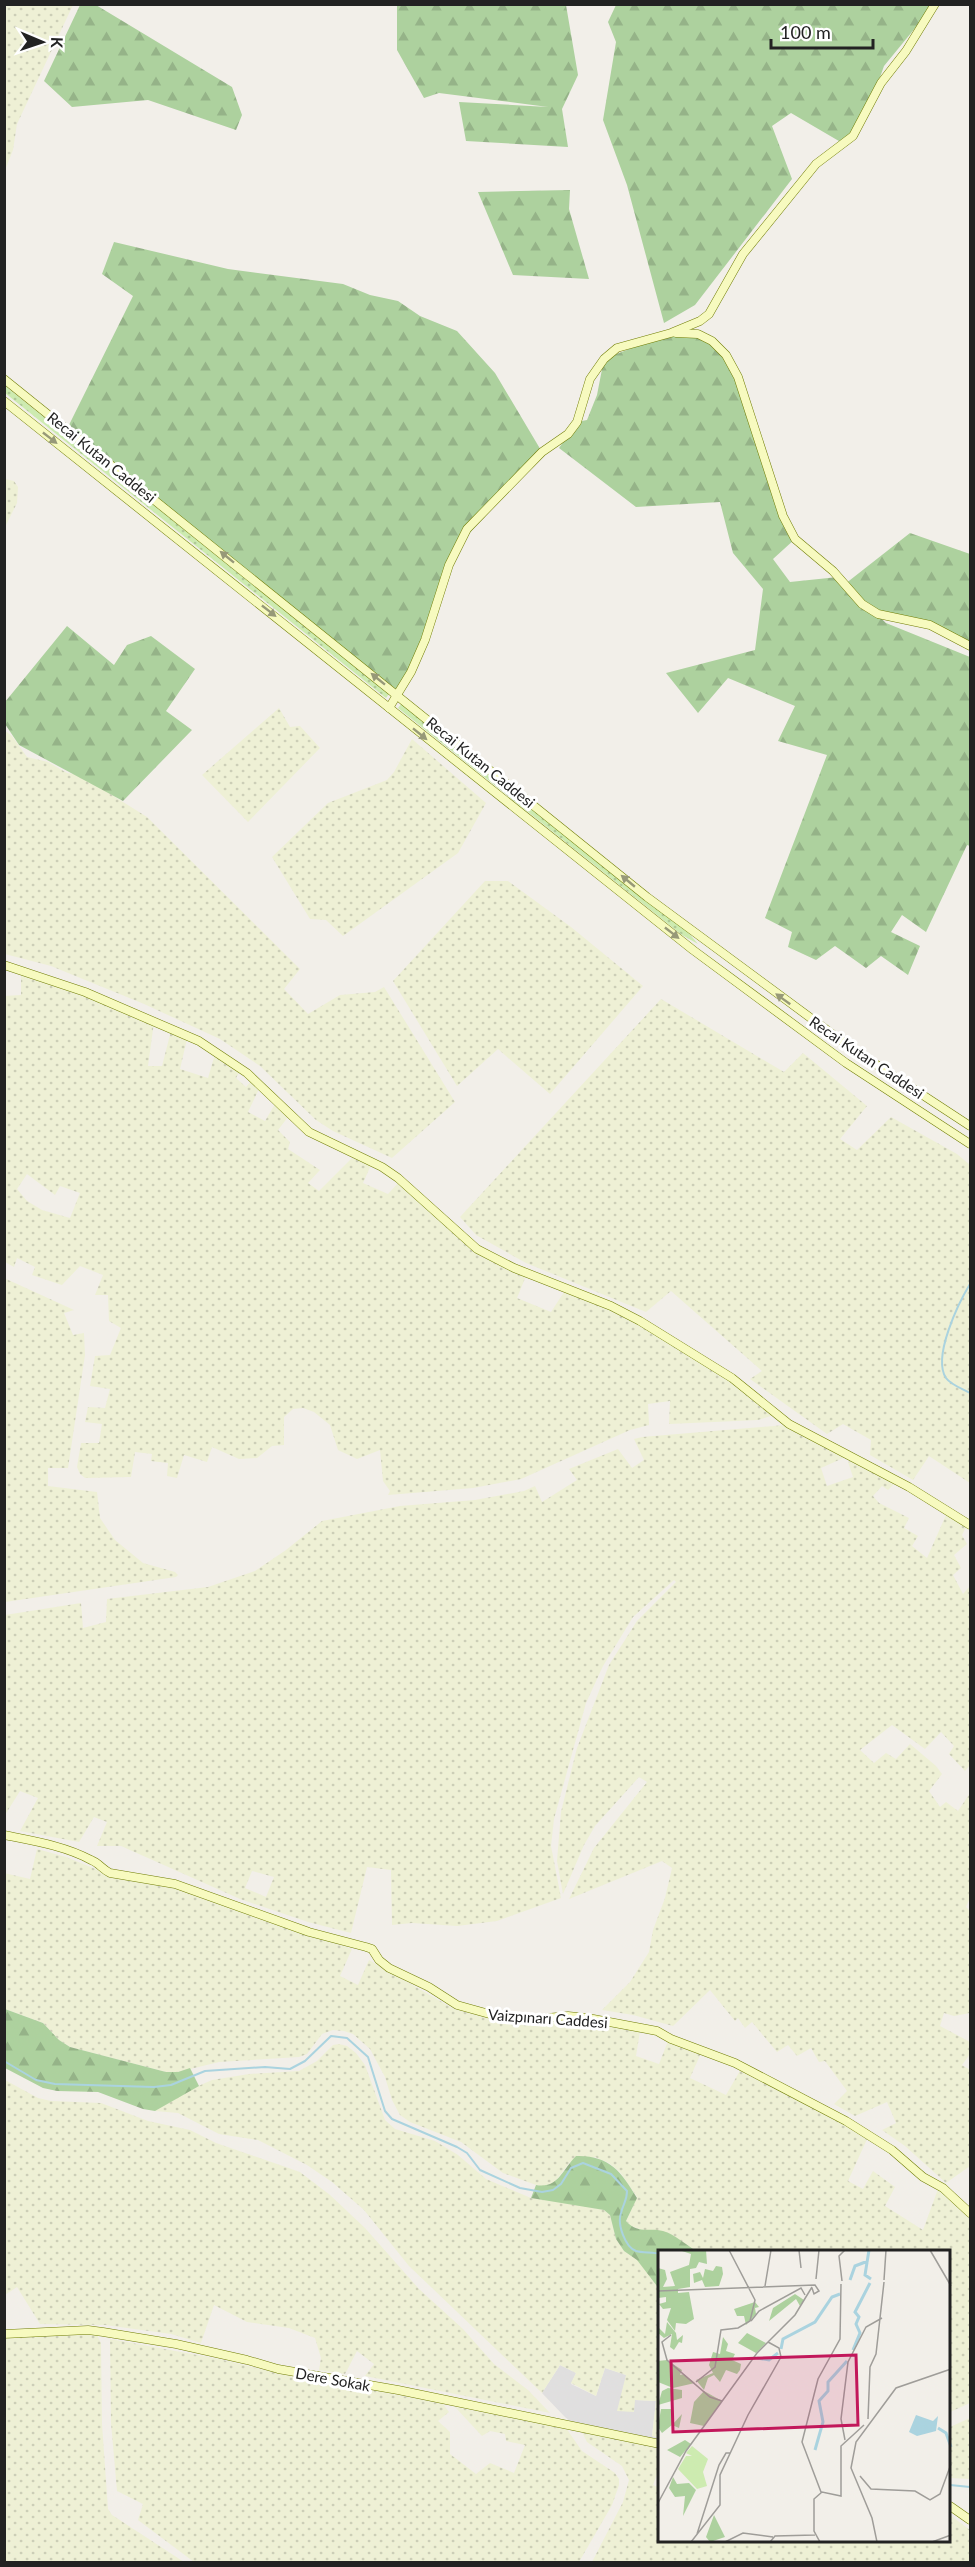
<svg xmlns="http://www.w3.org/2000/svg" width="975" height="2567" font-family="Lato,sans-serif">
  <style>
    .residential { fill: #e0dfdf }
    .farmland { fill: url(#farmland-dots); fill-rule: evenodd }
    .grass { fill: url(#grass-dots) }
    .forest { fill: url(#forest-firs) }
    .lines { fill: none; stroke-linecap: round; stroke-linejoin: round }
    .stream { stroke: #aad3df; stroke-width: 2 }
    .secondary-casing { stroke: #707d05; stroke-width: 9 }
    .secondary { stroke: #f7fabf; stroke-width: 8 }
    .oneway { fill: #979978 }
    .labels { text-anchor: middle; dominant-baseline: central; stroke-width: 6; stroke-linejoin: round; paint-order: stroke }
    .street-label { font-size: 15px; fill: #222; stroke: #fff }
    .inset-river { fill: none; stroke: #aad3df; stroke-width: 3 }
    .inset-road { fill: none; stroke: #9f9d99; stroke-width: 1.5 }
    .view { fill: #c2185b; fill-opacity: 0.15; stroke: #c2185b; stroke-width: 3 }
    .inset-edge { fill: none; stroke: #222; stroke-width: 3 }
  </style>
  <defs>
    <pattern id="farmland-dots" width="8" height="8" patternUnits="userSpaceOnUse" patternTransform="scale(1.5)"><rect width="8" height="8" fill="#eef0d5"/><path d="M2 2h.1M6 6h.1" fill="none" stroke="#ccceb7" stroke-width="1.8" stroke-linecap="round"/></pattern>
    <pattern id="grass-dots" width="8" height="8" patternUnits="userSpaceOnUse" patternTransform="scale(1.5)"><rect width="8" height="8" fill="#cdebb0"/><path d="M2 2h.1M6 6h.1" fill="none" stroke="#b0c997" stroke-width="1.8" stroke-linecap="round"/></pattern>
    <pattern id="forest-firs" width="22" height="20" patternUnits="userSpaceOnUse" patternTransform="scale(1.5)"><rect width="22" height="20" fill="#add19e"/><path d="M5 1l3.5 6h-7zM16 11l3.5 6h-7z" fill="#95b388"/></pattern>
  </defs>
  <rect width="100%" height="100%" fill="#f2efe9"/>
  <polygon class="residential" points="560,2365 576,2373 571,2384 596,2396 605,2368 626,2375 635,2400 656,2401 652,2436 660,2438 660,2449 581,2430 565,2417 542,2393"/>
  <g class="farmland">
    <polygon points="5,4 73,5 17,124 13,150 5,170"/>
    <polygon points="5,479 14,481 18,487 17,503 5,527"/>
    <polygon points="279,708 290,727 300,726 320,748 248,822 202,775"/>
    <polygon points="4,730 12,736 27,757 48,762 67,773 80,775 147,817 300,969 284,989 308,1014 340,995 375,992 384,987 455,1102 392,1158 333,1131 316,1120 260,1066 220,1039 144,1004 51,966 5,954"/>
    <polygon points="412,739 486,803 458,853 343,936 326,920 310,919 272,857 328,803 387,780 394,772"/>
    <polygon points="485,881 508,881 571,927 643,986 550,1094 498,1049 457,1086 393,981"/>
    <path d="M21,973L154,1022L148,1066H162L171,1031L187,1039L180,1069L208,1078L215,1054L240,1071L236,1078L246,1087L252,1080L259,1089L248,1112L265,1121L275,1104L288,1117L278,1130L290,1142L288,1149L320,1170L308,1183L319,1191L352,1158L371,1165L363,1183L388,1194L399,1182L459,1237L526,1276L517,1298L551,1312L566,1289L613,1308L723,1372L774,1415L758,1420L669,1424L670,1401L648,1404L649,1425L630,1430L521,1479L473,1488L388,1495L390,1491L383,1481L380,1450L357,1459L338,1450L330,1425L314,1412L303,1408L293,1409L284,1417V1445L272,1446L257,1458L239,1459L212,1447L207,1462L184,1455L177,1478L167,1476L168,1463L151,1461L152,1454L135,1452L131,1477L85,1478L80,1474L77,1467L81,1443H99L102,1424L85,1422L88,1407L105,1408L110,1389L90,1386L95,1356L110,1355L121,1328L109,1321L108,1295H95L103,1275L80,1266L62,1285L32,1275L35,1267L17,1258L14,1267L5,1262L4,996L21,995ZM27,1174L55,1195L60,1186L80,1193L70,1218L42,1210L27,1201L17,1189Z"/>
    <polygon points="661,999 784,1072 803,1053 867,1106 840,1139 857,1150 891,1117 957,1154 970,1165 970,1483 929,1456 913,1480 870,1455 871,1440 843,1424 827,1434 750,1379 762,1371 671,1291 646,1312 526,1263 476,1235 460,1217"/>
    <polygon points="4,1278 74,1310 64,1313 73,1335 84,1333 85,1355 68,1468 48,1468 48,1486 97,1492 100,1518 115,1540 143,1563 175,1572 178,1575 176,1577 5,1602"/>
    <path d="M798,1424L840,1452L850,1455L821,1468L827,1486L853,1477L848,1462L859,1458L898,1480L888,1490L882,1486L873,1496L879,1503L909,1518L904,1528L918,1536L912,1546L927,1558L946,1515L966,1527L962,1535L967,1544L954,1555L961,1568L953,1575L963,1594L970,1586V1765L965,1771L949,1754L954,1746L941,1732L925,1749L892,1725L860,1750L874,1763L886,1753L896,1759L910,1744L936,1766L942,1774L929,1791L940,1807L946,1802L958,1811L970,1793V1898L966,1907L970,1911V2013L954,2016L944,2013L940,2026L970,2042V2054L962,2065L970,2070V2166L946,2183L905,2146L882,2130L896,2123L887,2102L855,2116L834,2104L847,2091L825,2061L819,2062L811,2048L797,2056L788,2045L777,2052L752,2022L745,2028L738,2018L735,2021L710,1990L673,2026L633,2015L602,2010L630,1982L649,1952L653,1930L665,1898L672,1868L662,1861L569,1899L594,1848L647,1782L639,1777L595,1826L584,1845L563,1894L557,1861L561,1812L577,1748L609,1665L637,1621L676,1582L674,1580L633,1617L603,1666L586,1703L554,1819L551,1846L561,1898L497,1921L457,1926L412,1923L392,1925L391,1870L367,1867L351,1933L308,1922L240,1899L121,1846H97L107,1822L94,1817L79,1842L20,1831L38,1798L20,1791L5,1815V1615L81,1603L83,1628L106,1622L107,1599L208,1587L255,1571L286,1550L322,1521L400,1506L475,1500L524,1491L535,1486L542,1502L577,1480L569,1469L618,1449L632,1468L644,1460L634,1439L642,1437ZM252,1871L274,1877L266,1897L245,1888Z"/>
    <polygon points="37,1849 66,1857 120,1879 171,1886 352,1949 340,1976 358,1985 369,1960 454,2009 518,2022 583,2021 640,2031 636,2056 659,2064 668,2041 701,2053 690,2078 726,2095 741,2069 868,2137 848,2181 863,2189 873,2171 895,2187 885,2206 923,2230 938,2189 970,2217 970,2403 950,2412 950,2252 698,2252 666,2232 645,2231 631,2226 626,2221 637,2197 620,2172 609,2163 595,2157 570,2162 553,2184 545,2187 536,2185 503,2173 461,2142 410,2122 400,2115 392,2100 385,2077 370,2049 353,2034 344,2031 333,2030 322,2034 307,2054 299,2057 219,2062 178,2072 166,2072 70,2047 59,2040 43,2023 5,2009 4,1873 30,1879"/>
    <polygon points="339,2044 347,2046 356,2053 365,2065 385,2120 395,2129 435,2141 458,2155 486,2179 531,2198 564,2202 604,2210 610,2215 616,2239 624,2251 637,2259 660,2290 660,2438 652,2436 656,2401 635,2400 634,2412 617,2411 626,2375 605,2368 596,2396 571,2383 576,2373 560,2365 542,2393 409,2266 364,2210 332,2182 307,2165 258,2140 219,2134 178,2113 155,2111 187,2091 212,2080 249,2074 299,2071 317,2061 333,2045"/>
    <polygon points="5,2080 38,2098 51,2101 101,2103 148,2121 190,2130 216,2143 300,2172 330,2195 365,2228 419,2289 463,2329 494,2364 528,2390 550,2413 365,2376 374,2364 357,2351 345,2374 319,2370 321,2358 315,2338 289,2328 247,2322 214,2305 201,2343 171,2334 105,2325 40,2324 17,2287 5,2295"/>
    <polygon points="55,2333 97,2335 101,2343 102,2424 108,2509 112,2515 184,2562 5,2562 5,2338"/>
    <polygon points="110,2339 219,2359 294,2377 363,2388 443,2404 449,2412 438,2421 450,2432 450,2454 476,2474 490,2463 514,2473 525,2445 506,2441 505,2434 490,2431 482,2436 455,2407 566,2428 582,2451 615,2473 619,2479 619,2485 612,2505 579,2562 194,2562 138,2520 143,2504 117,2491 111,2423"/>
    <polygon points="970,2418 970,2479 950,2478 950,2427"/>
    <polygon points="581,2430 660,2449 660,2466 653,2485 660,2488 660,2542 950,2542 950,2515 970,2530 970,2562 592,2562 623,2502 629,2480 622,2466 587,2442"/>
  </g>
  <g class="grass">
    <polygon points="4,385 389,694 386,698 5,393"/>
    <polygon points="402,703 687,931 698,944 682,935 398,708"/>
  </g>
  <g class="forest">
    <polygon points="80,5 96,5 232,87 242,115 236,130 148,100 72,107 44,81"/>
    <polygon points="397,5 566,5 578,75 562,109 568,147 466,141 459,102 548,107 439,93 424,98 397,50"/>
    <polygon points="616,5 934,5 884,66 874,94 844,144 791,113 772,126 792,179 695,305 664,323 627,185 603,120 616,42 608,22"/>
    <polygon points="570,190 569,209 589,279 513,275 478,192"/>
    <polygon points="114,242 228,269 343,284 370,295 398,301 420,316 457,331 495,373 542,452 486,512 459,547 398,695 67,429 133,296 102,274"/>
    <polygon points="698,334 732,365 795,539 773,559 790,582 838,577 845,584 910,533 970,554 970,645 938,629 871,609 886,623 970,657 970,846 967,845 926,932 902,915 891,932 920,946 908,975 881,956 866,968 835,946 816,960 788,947 792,932 765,918 827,755 778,741 795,706 728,678 698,713 666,673 755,650 763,589 733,553 720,502 636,507 559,448 577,422 587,420 597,395 604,359 657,338"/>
    <polygon points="67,626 114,665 127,645 151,636 195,669 166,711 192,730 123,801 19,745 5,724 5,702"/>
    <polygon points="5,2009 43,2023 59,2040 70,2047 166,2072 178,2072 190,2068 199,2086 155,2111 143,2109 98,2092 57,2091 43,2088 5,2068"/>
    <path d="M576,2156C609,2155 621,2171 637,2198L626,2221C639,2235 649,2227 663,2231C675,2234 687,2246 698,2252H660V2290L637,2260L624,2251L616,2239L610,2215L604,2210L531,2198L536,2185C558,2189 562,2170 576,2156Z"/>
  </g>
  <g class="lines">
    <g class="stream">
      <path d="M970,1284C959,1302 932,1357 946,1378C951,1385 963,1389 970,1393"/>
      <path d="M4,2061L36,2080L55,2084L154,2087L171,2085L205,2071L265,2067L290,2069L305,2061L331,2036L347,2038L368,2057L385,2111L392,2119L457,2147L467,2153L480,2170L520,2188L542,2192L553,2190L561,2184L571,2168L583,2163L611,2174L627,2191C627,2201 623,2204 621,2213C617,2224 625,2247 636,2251C643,2253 653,2252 660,2254"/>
      <polyline points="950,2485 970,2487"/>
    </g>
    <defs>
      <g id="secondary">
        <polyline points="676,333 698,334 712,341 726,355 738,377 783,516 795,539 833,571 862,604 878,614 930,625 970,646"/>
        <polyline points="4,379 647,897 854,1050 970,1126"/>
        <polyline points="4,401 693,950 846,1063 970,1144"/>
        <polyline points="389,708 411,672 425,640 449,565 467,529 542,452 568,434 577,422 590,379 604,359 617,348 671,333 700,321 709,314 743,254 816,164 853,136 881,83 906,51 935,4"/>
        <polyline points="4,965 85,992 199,1041 247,1073 309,1132 382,1167 398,1178 477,1249 514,1268 611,1306 640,1321 732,1378 789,1424 909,1487 970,1525"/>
        <path d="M4,1835C34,1841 65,1846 91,1860C99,1863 102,1869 110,1873L175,1884L309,1932L366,1947L372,1949L379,1960L389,1968L429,1987L457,2005L493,2015L535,2019L568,2016L588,2018L657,2031L671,2039L735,2063L846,2121L892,2150L923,2177L943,2188L970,2213"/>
        <polyline points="4,2334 88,2330 103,2332 176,2344 247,2360 278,2369 398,2390 660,2444"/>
        <polyline points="950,2506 970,2520"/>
      </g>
    </defs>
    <use href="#secondary" class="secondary-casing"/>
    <use href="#secondary" class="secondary"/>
  </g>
  <defs><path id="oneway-solid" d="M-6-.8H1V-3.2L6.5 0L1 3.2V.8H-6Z" transform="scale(1.5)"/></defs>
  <g class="oneway">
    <use href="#oneway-solid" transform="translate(50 438) rotate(38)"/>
    <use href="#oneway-solid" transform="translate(227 557) rotate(-141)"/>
    <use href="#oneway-solid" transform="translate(269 611) rotate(38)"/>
    <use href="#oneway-solid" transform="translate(378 679) rotate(-141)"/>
    <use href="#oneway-solid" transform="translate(420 734) rotate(39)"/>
    <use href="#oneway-solid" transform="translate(628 881) rotate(-140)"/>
    <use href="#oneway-solid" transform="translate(672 933) rotate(38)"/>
    <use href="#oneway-solid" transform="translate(783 999) rotate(-144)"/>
  </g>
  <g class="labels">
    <g class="street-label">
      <text transform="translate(102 457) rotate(39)">Recai Kutan Caddesi</text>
      <text transform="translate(481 762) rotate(39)">Recai Kutan Caddesi</text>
      <text transform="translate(867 1057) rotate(34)">Recai Kutan Caddesi</text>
      <text transform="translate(548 2018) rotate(4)">Vaizpınarı Caddesi</text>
      <text transform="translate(333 2379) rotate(10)">Dere Sokak</text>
    </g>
  </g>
  <g transform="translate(658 2250)">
    <rect width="292" height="292" fill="#f2efe9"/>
    <path d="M34,196L50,209L45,222L49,236L39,239L20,219L28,206H34L28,203Z" fill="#cdebb0"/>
    <path d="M21,0H48L49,14L41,12L38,18L32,19V37L20,39V43L31,42L36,69L28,74L18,73L17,81L9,70L13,58L5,59L1,54L8,52V47L0,48V18L7,20L9,29L5,37L17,36L12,22L31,15L33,4ZM58,16L64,17L65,24L61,36L47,37L44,30L36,33L35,24L42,22L45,28L47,19L55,21ZM137,44L146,50L142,56L138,49L111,71L115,58ZM97,52L101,57L97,58L98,64L88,75L86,66H79L76,59ZM9,72L18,83L19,90L25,85L24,93L21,92L16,100L12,97L14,84L6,88L0,83V77L7,84ZM89,83L108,93L98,103L80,93ZM65,87L70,94L68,101L77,104L74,110L83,114L82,120L79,124L68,120L62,132L56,125L50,128L46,140L38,130L55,123L51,115L55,102L62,104ZM9,110L24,120L22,125L26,124L37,133L15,138L0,132V111ZM10,138L24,140V148L0,155L4,141ZM46,141L64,151L46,176L32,173L36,152ZM3,159H13L15,174L24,164L21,178L14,175L4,183L0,177ZM27,190L33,194L22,207L9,200ZM15,227L19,234L31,233L38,240L25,266L27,246L17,247L11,238ZM56,265L67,287L52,292L48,287Z" fill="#add19e"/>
    <path d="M258,165L275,171L280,166L278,181L259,186L251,182Z" fill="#aad3df"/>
    <path class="inset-river" d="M211,0L207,25L213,29M192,30L197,16L210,11M123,99L125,89L157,72L174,47L182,44M195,100L202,83L198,74L201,67L197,62L212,33M99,108L111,110L120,103M280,178L288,183L293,197M157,200L165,172L161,151L170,141V132L189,111"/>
    <path class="inset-road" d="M141,0L143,18M272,0L293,36M158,29L161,0M226,30L228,0M184,31L181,6L187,0M107,36L113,0M0,41L157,35L161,41L156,44L154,38M93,71L101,61L143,38L147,45M13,85L4,92L9,110L52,147L64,151M38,132L57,117L63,80L80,78L92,71L97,50L71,0M210,169L212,117L218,104L226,32M187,190L183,169L190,112L208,77L224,68M202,226L213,239L257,241L272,250L282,244L293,214M163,242L144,192L160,129L182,89L183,34M0,253L28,201L99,103L137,65L154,37M39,284L61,215L68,203H72M33,292L62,255V225L90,165L123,107L121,98L110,92M67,292L85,283L115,287M112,292L117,286L157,285M162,292L156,281V249L164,242L183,246V196L206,175M219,292L214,268L193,218L198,192L238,138L293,119M274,292L293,285"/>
    <path class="view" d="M198,105L200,175L15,182L13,111Z"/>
    <rect width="292" height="292" class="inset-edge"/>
  </g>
  <rect width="975" height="2567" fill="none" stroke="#222222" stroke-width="12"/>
  <g transform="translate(42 42) rotate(92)" stroke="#ffffff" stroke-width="4.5" paint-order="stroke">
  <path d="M0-4.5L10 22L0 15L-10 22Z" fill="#222222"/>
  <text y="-9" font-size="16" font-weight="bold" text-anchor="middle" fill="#222222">K</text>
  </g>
  <path d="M771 39v9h102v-9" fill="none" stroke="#222222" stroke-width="3"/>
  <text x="780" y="39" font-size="18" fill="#222222" stroke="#ffffff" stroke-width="4.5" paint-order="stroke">100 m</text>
</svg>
